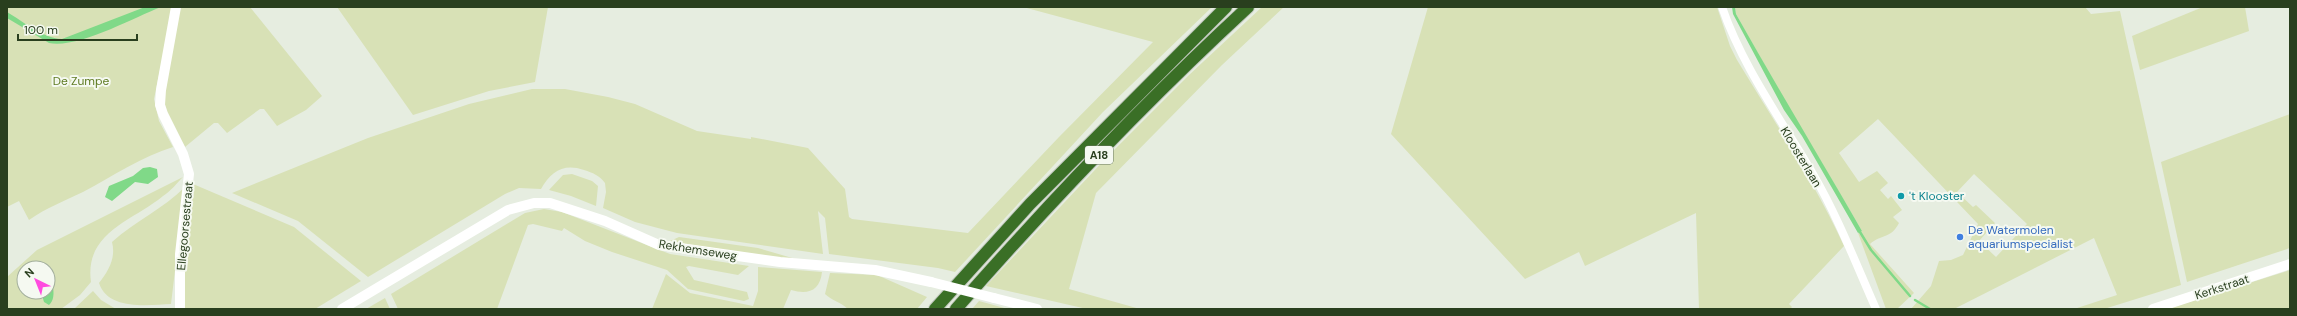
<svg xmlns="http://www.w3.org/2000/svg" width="2297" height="316" font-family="'DM Sans',sans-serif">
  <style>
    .green { fill: #d8e1b6; fill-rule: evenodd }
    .water { fill: #80d988 }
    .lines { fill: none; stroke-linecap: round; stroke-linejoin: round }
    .stream { stroke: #80d988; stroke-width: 2.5 }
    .motorway-casing { stroke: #c3c9c0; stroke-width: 14 }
    .minor { stroke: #fff; stroke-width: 8 }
    .tertiary { stroke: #fff; stroke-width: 10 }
    .motorway { stroke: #3a6f26; stroke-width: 12 }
    .tertiary-bridge { stroke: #fff; stroke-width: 10 }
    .culture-dot { fill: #0f9aa8; stroke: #f5f9f1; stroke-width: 1.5 }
    .shop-dot { fill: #3f7fe0; stroke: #f5f9f1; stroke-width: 1.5 }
    .labels { text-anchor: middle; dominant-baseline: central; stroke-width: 4; stroke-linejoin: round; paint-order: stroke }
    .shield { fill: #f5f9f1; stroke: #66775d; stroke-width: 1 }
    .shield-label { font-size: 11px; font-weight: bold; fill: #293f1e }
    .park-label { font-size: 12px; fill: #5f7b23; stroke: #f5f9f1 }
    .street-label { font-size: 12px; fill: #293f1e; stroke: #f5f9f1 }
    .culture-label { font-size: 12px; fill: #0d838f; stroke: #f5f9f1; text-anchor: start }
    .shop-label { font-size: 12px; fill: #366cbe; stroke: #f5f9f1; text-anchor: start }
  </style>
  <rect width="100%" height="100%" fill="#e6ede0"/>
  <g class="green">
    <path d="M7,7H173L154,99L159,121L173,147C143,156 111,177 83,192C64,201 46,208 29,220L19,201L7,207Z"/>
    <polygon points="180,7 250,7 322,96 306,110 277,126 264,109 260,109 227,133 218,123 214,123 185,147 166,113 163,92"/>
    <polygon points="337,7 548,7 535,82 489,91 413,115"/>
    <path d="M1023,7H1212L1103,112L955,272L938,268L829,254L825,218L818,211L823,254L677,233L635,222L603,208L606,192L605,183C599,175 593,173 584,170C564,163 551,171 541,189L519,188L505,194L368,277L298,221L232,193L368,138L469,104L532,89H565L608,97L635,104L697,131L751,139V137L808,148L845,189L849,217L852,219L968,233L1059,137L1153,42Z"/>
    <polygon points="1262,7 1284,7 1222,65 1096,193 1069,289 1140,309 1087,309 986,286 1108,156 1189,75"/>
    <path d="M1428,7H1717L1730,46L1737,60C1774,121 1814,181 1844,246L1789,304L1792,307L1790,309H1699L1696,213L1585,266L1579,252L1525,279L1391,134Z"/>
    <path d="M1735,7H2085L2091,14L2120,11L2181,285L2104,309H2074L2117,295L2094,238L1954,309H1911L1931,286L1939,261L1951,260L1963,255L1978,224L1878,119L1839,153L1859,182L1877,171L1888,183L1880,190L1888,199L1891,196L1902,210L1893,217L1899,223C1891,239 1881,234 1870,244L1914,293L1897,309H1886L1858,233L1862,231L1778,89L1736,14ZM1974,174L2027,224L1996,257L1979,241L1995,223L1976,205L1973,207L1957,192Z"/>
    <polygon points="2203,7 2245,7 2249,31 2140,70 2132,36"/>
    <polygon points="2290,114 2290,248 2187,282 2161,162"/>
    <polygon points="572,174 592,181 598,186 596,206 571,196 549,190 563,175"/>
    <path d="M183,177C177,183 171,191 163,196C133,221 84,232 91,282L80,295L61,309H7V277L37,250ZM24,268H48V285L53,289L52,301L42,299L41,292H24Z"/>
    <polygon points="193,184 294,227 361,281 315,309 182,309 182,274"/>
    <path d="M185,187L171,304C149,305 108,311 99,283C109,270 116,258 112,242C135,221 163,209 185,187Z"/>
    <polygon points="544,209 562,212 670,254 749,266 738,275 689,266 686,267 694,280 747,292 749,299 744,301 688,289 667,270 612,252 585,241 564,228 562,231 533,224 528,225 497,309 398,309 391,294 525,213"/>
    <polygon points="679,237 758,248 799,260 697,248 670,241"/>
    <path d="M758,267L822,272C820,291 808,295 791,290L783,309H652L666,274L690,293L753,306L758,291Z"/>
    <polygon points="2290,270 2290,309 2167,309"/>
    <path d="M830,273L877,275L927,297L917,309H848C841,302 832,301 825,294Z"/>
    <polygon points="93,291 101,300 116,309 74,309"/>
    <polygon points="385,298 390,309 366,309"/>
    <polygon points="979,301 1008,309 972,309"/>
  </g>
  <g class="water">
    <path d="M145,7H161C133,18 77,49 49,43L7,18V12C24,22 42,38 62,39Z"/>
    <path d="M1732,7H1735L1736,14C1777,87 1820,158 1862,231L1858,233L1802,136L1784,110L1733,14Z"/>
    <polygon points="150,167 157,169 158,177 148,184 135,182 112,201 105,197 109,186 133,176 143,168"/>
    <path d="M48,285L53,287C54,293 54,301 49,305L44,302L41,292H48Z"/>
  </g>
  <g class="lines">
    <g class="stream">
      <polyline points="1860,232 1871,250 1910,296"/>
      <polyline points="1915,300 1930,309"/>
    </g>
    <defs>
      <g id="motorway">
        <polyline points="935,309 1030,204 1226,7"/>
        <path d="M956,309C1048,204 1145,102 1248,7"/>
      </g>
    </defs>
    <use href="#motorway" class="motorway-casing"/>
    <path class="minor" d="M1722,7C1743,68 1781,119 1813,174C1838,217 1856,264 1876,309"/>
    <g class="tertiary">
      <polyline points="176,7 161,90 160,105 163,114 183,154 189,174 180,254 180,309"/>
      <polyline points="994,298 1037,309"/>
      <polyline points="342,309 508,210 534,203 550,203 605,221 659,245 780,262 875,270 931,282"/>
      <polyline points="2153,309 2290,264"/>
    </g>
    <use href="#motorway" class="motorway"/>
    <polyline class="tertiary-bridge" points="931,282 994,298"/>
  </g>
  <circle class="culture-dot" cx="1901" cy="196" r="4"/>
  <circle class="shop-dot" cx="1960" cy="237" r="4"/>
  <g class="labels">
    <rect class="shield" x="1085" y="146" width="28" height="18" rx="3"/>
    <g class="shield-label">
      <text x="1099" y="155">A18</text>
    </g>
    <g class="park-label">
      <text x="81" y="81">De Zumpe</text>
    </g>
    <g class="street-label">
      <text transform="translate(1801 157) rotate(59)">Kloosterlaan</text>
      <text transform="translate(185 226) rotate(-85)">Ellegoorsestraat</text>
      <text transform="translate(698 250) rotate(9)">Rekhemseweg</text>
      <text transform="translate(2222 287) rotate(-18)">Kerkstraat</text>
    </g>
    <g class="culture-label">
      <text x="1909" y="196">'t Klooster</text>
    </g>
    <g class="shop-label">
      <text x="1968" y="230">De Watermolen<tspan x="1968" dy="14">aquariumspecialist</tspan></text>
    </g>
  </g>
  <rect width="2297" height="316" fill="none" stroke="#293f1e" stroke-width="16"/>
  <g transform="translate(36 280) rotate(317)"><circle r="19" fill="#f5f9f1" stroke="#a3af9d"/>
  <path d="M0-3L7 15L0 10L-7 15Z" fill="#ff4bdf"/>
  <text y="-6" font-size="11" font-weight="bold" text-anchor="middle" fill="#293f1e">N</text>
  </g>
  <path d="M18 34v6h119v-6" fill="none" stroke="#293f1e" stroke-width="2"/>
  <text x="24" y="34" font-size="12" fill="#293f1e" stroke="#f5f9f1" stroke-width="3" paint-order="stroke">100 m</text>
</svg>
